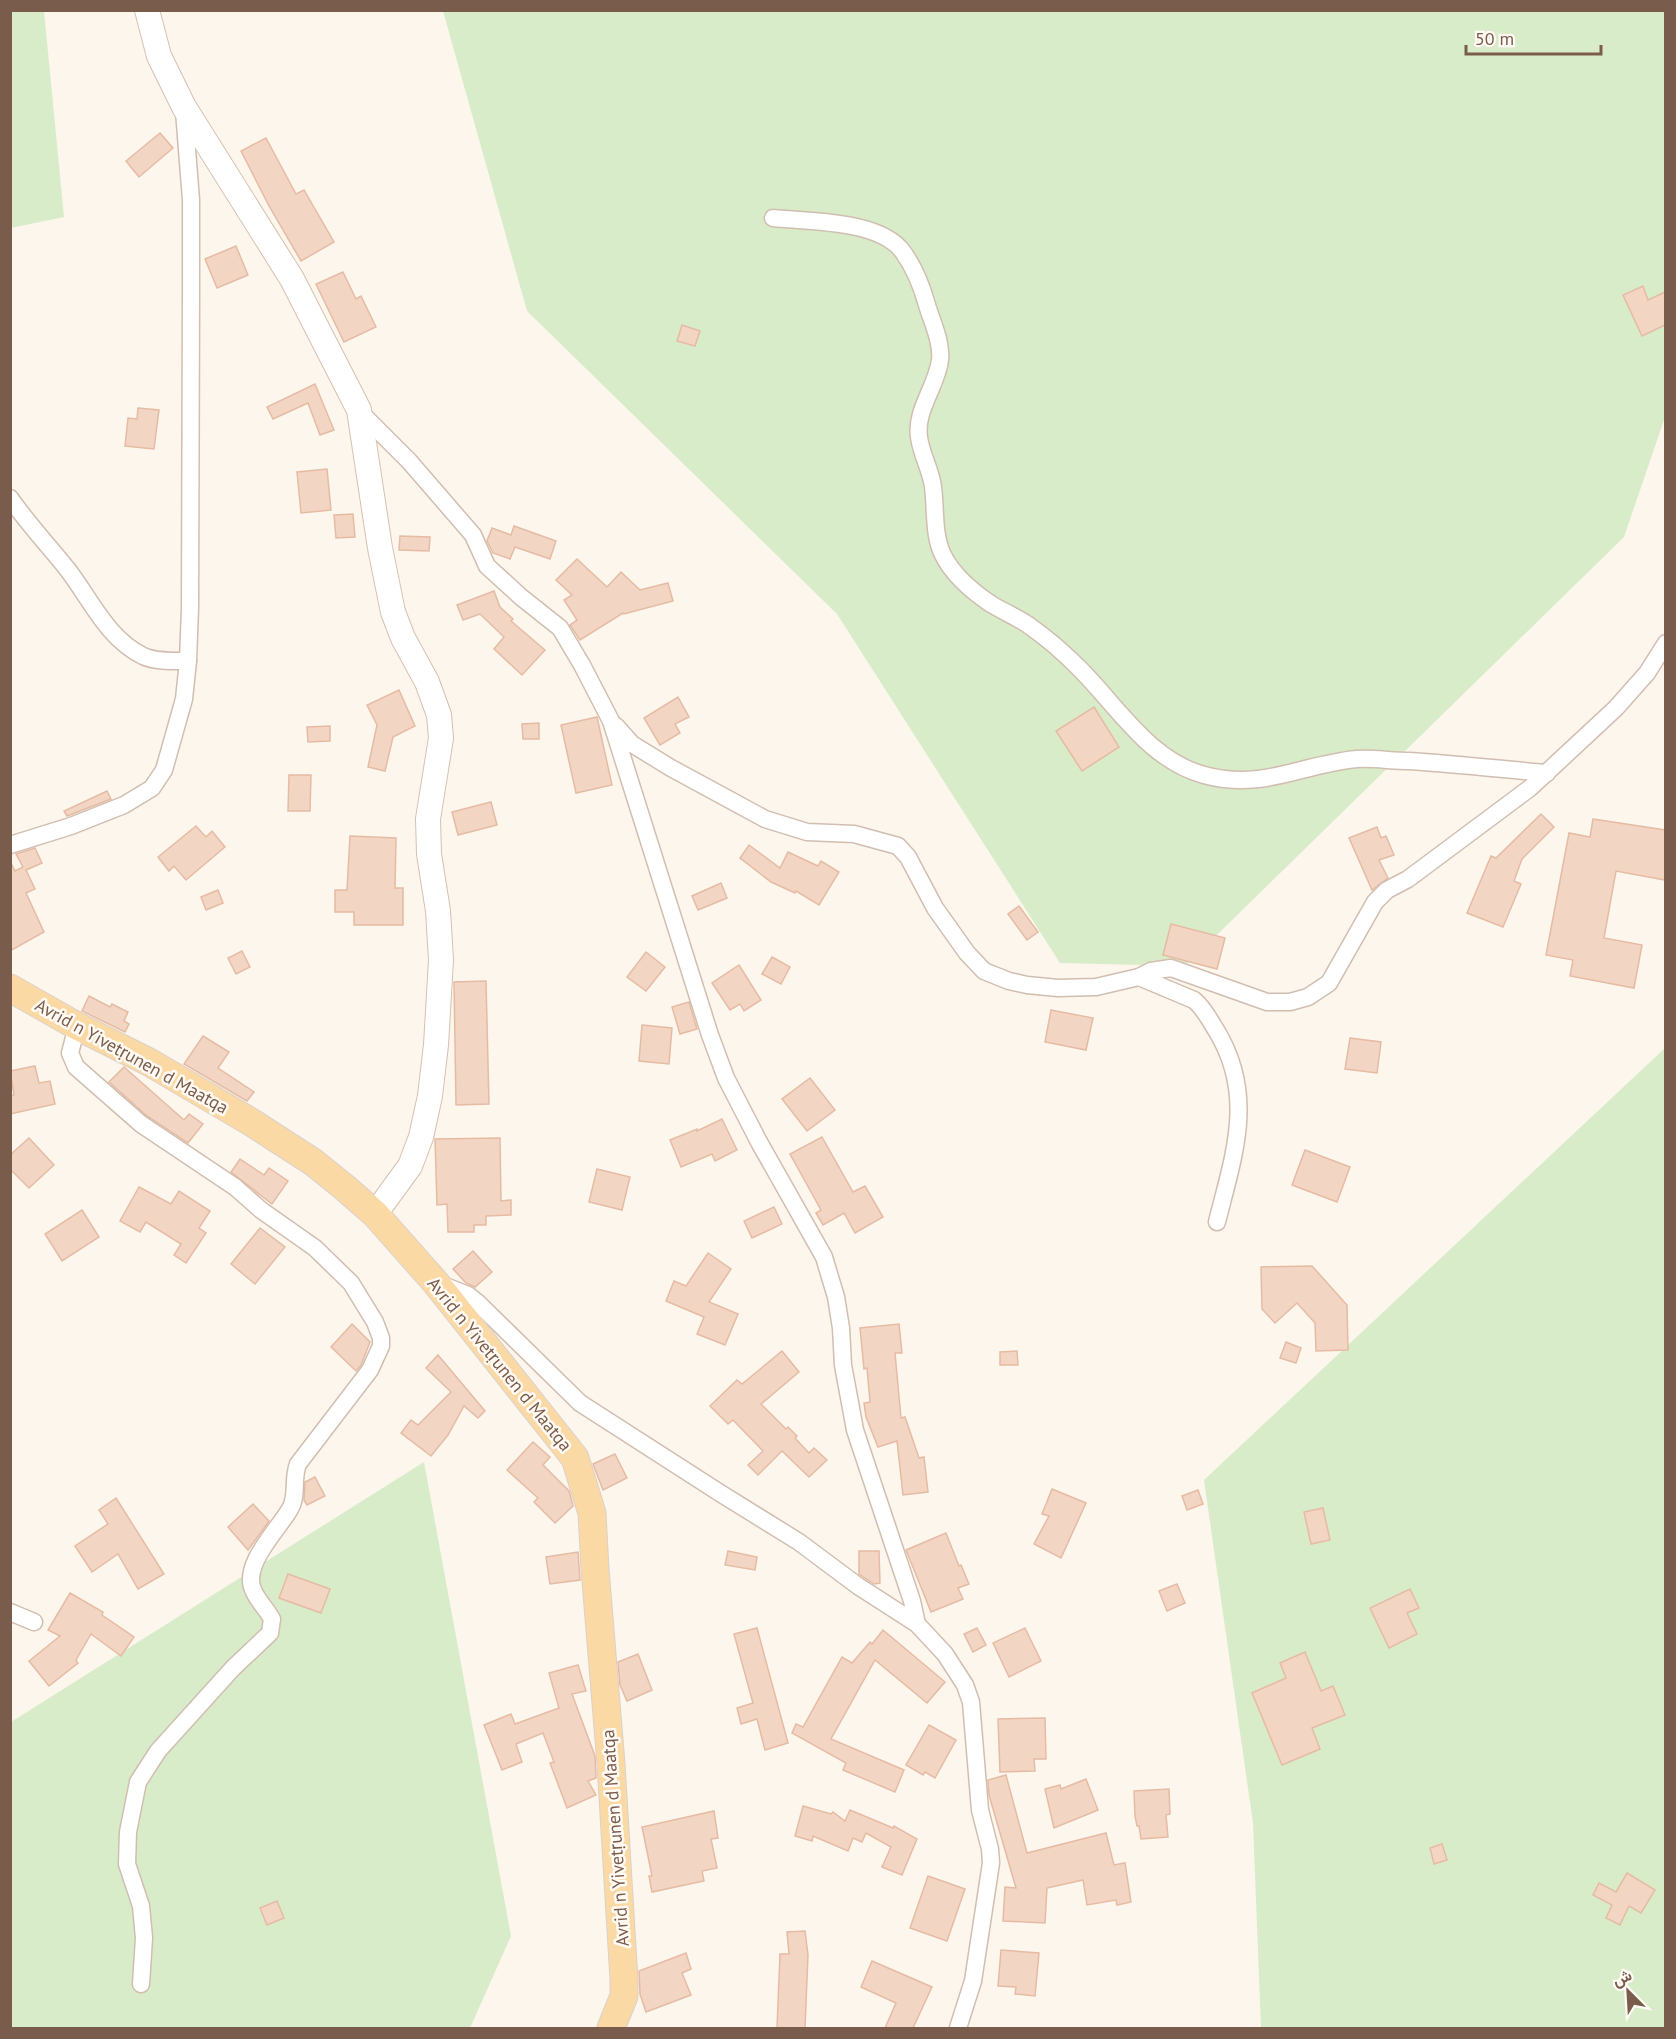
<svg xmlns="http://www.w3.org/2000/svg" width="1676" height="2039" font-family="'PT Sans',Vazirmatn,sans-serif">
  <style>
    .green { fill: #d8ecc9 }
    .building { fill: #f3d5c3; stroke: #e6bba3; stroke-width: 1.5 }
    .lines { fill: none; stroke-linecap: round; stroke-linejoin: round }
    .minor-casing { stroke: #d1beb0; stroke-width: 19 }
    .secondary-casing { stroke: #d6c0b0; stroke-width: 26 }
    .primary-casing { stroke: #dad1cd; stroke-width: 29 }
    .minor { stroke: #fff; stroke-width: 16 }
    .secondary { stroke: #fff; stroke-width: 24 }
    .primary { stroke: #fbd9a5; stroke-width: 27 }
    .labels { text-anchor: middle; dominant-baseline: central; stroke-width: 5; stroke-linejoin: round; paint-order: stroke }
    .street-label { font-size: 18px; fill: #7a5c4d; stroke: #fffaf3 }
  </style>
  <rect width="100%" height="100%" fill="#fdf6ec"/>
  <g class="green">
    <polygon points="11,10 44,11 64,217 11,228"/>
    <polygon points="443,11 1665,11 1665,417 1624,537 1185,966 1060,963 837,614 527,311"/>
    <polygon points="1665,1048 1665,2028 1261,2028 1253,1823 1204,1480"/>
    <polygon points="424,1462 511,1936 470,2028 11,2028 11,1722"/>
  </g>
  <g class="building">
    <polygon points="160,133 173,148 139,177 126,161"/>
    <polygon points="266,138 296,194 304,190 334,242 301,261 269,206 241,151"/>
    <polygon points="236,246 248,275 217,288 205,259"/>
    <polygon points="343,272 356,299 361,296 376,327 344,342 316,284"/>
    <polygon points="1643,286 1648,300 1665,292 1665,325 1642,336 1623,295"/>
    <polygon points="682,325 700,331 695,346 677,341"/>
    <polygon points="315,384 334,430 320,435 308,403 273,419 267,407"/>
    <polygon points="138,408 159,410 154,449 125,446 128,418 137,419"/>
    <polygon points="327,469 331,510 301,513 297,472"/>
    <polygon points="353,514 355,537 336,538 334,515"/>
    <polygon points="514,526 556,541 550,559 515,547 510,559 493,553 487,541 492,528 511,535"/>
    <polygon points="400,536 430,537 429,551 399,550"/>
    <polygon points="577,559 607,587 621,572 640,590 668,583 673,601 624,614 623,613 580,640 570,625 577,620 564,600 572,595 556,580"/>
    <polygon points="494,591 500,607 513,619 511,621 545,650 522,675 494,649 504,637 480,614 463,620 457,605"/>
    <polygon points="399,690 415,726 393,737 385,771 368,767 377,725 367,705"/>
    <polygon points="678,697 689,717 675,724 680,733 660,745 644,718"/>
    <polygon points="1094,707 1119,747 1082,771 1056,731"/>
    <polygon points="597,717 612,785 576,793 561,725"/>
    <polygon points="539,723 539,739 523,739 522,724"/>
    <polygon points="330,726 330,741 308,742 307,727"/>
    <polygon points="289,775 311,775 310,811 288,811"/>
    <polygon points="107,791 111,799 67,816 64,811"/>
    <polygon points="491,802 497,825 458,835 452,812"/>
    <polygon points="1541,814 1554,827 1522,859 1514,881 1521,884 1503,927 1467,913 1491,856 1496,858"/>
    <polygon points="1593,819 1665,830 1665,880 1616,871 1604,938 1642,945 1634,988 1570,976 1573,960 1546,955 1569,833 1590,837"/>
    <polygon points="196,826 206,837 212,831 225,847 186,880 174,866 169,871 158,857"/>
    <polygon points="1377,827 1381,838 1386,836 1394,855 1379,860 1388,878 1372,890 1349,838"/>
    <polygon points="350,836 396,838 395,888 403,888 403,925 354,925 354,912 335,912 335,890 347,890"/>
    <polygon points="749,845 780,868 788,852 818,866 821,861 839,872 819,905 796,891 795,893 771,882 740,858"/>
    <polygon points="35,848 42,863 26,870 35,889 26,893 44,932 10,951 10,861 15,871 23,867 16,854"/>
    <polygon points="721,883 727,898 698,910 692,896"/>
    <polygon points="218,890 223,903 206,910 201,897"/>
    <polygon points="1019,906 1038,932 1027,940 1008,914"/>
    <polygon points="1171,924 1225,938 1217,969 1163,955"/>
    <polygon points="242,951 250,967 236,974 228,958"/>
    <polygon points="646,952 665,967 646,991 627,977"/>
    <polygon points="772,957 790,967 781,984 762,974"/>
    <polygon points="739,965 761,1000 744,1011 740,1004 730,1010 712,983"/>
    <polygon points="486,981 489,1104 456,1105 454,982"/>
    <polygon points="89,996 110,1007 112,1004 128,1012 124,1021 129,1024 125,1032 82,1011"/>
    <polygon points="689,1002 697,1029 680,1034 672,1007"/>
    <polygon points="1051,1010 1093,1018 1086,1050 1045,1042"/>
    <polygon points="642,1025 672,1028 669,1064 639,1061"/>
    <polygon points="203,1036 229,1052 218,1068 254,1092 247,1101 184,1064"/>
    <polygon points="1350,1038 1381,1042 1377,1073 1345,1069"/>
    <polygon points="35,1066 39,1083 50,1081 55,1104 10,1114 10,1096 14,1095 10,1071"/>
    <polygon points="124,1067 184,1120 189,1114 203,1124 188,1143 147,1116 109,1082"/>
    <polygon points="810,1078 835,1110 807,1131 782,1099"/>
    <polygon points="722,1119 737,1150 715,1161 712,1154 681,1167 670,1140 697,1129 697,1131"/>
    <polygon points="822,1137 853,1192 865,1186 883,1217 855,1233 844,1213 823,1225 816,1213 821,1210 790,1154"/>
    <polygon points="29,1138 54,1165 29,1188 10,1169 10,1155"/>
    <polygon points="500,1138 501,1201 511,1200 511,1215 486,1216 486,1225 474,1225 474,1232 448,1232 447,1204 437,1205 435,1139"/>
    <polygon points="1305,1150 1350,1167 1337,1202 1292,1185"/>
    <polygon points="240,1159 264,1175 269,1168 288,1181 272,1204 231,1172"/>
    <polygon points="597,1169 630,1177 622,1210 589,1202"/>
    <polygon points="139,1187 171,1204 179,1191 210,1211 199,1228 206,1233 186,1263 174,1255 181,1244 146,1222 140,1232 120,1221"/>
    <polygon points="774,1207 782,1224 752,1238 744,1221"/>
    <polygon points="82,1210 99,1237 62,1261 45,1234"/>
    <polygon points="260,1228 285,1247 255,1284 231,1264"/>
    <polygon points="473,1251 492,1272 475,1287 466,1283 453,1269"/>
    <polygon points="708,1253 731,1269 709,1302 738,1314 725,1345 697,1334 704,1317 666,1301 674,1281 686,1286"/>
    <polygon points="1312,1266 1347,1305 1348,1350 1316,1351 1315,1323 1297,1303 1275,1323 1262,1309 1261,1267"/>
    <polygon points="352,1324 370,1342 361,1365 356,1371 331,1347"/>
    <polygon points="899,1324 902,1353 895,1353 901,1418 905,1417 919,1458 924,1457 928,1492 903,1495 897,1441 878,1447 866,1417 864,1403 870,1402 867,1368 864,1369 860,1328"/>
    <polygon points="1286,1342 1301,1348 1296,1363 1280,1358"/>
    <polygon points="782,1351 799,1372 761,1404 786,1429 788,1427 797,1436 795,1438 809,1453 814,1448 827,1460 809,1477 782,1451 758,1475 748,1465 763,1451 733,1420 728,1424 710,1406 737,1380 742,1384"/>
    <polygon points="1017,1351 1018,1365 1000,1365 1000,1352"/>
    <polygon points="438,1355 485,1411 478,1418 464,1406 448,1435 431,1456 401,1433 411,1420 418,1425 451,1392 426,1368"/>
    <polygon points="533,1442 550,1457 543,1465 569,1491 573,1506 555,1523 534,1502 538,1498 507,1470"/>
    <polygon points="615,1454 627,1478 603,1490 593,1464"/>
    <polygon points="315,1477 325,1496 307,1505 304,1500 305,1482"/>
    <polygon points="1052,1489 1086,1503 1061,1558 1034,1544 1049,1516 1042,1514"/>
    <polygon points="1198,1490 1203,1504 1187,1510 1182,1496"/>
    <polygon points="116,1498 164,1574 138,1589 118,1554 92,1572 75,1546 108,1524 99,1510"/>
    <polygon points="253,1504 269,1521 248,1550 228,1527"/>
    <polygon points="1323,1508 1330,1540 1311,1544 1304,1512"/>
    <polygon points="946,1533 959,1566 961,1565 969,1584 958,1588 963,1599 931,1612 906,1550"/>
    <polygon points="728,1551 757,1557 755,1570 725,1565"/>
    <polygon points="859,1551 879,1551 880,1583 874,1584 859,1574"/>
    <polygon points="578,1552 580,1580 550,1584 546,1557"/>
    <polygon points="288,1574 330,1589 321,1613 279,1598"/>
    <polygon points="1177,1584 1185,1603 1167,1611 1159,1591"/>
    <polygon points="1410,1589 1419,1608 1407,1613 1417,1634 1389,1648 1370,1608"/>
    <polygon points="70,1593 103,1612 102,1615 134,1637 121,1656 91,1634 76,1660 78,1663 49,1686 29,1661 60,1636 48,1630"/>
    <polygon points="757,1628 788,1743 765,1750 757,1719 741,1724 737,1708 753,1703 734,1634"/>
    <polygon points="977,1628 986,1645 973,1652 964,1634"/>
    <polygon points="1025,1628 1041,1661 1009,1677 993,1643"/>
    <polygon points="883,1630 945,1682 927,1703 875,1660 831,1739 904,1770 895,1792 843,1770 846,1763 792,1733 796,1724 803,1727 842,1657 852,1663 870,1642 872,1644"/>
    <polygon points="1305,1652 1321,1691 1333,1686 1345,1715 1312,1728 1320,1749 1282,1765 1252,1693 1286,1678 1280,1663"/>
    <polygon points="638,1654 652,1690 627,1701 620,1685 618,1662"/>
    <polygon points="578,1665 586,1691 572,1694 595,1756 596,1778 588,1781 596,1795 567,1808 550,1763 554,1762 543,1733 516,1744 522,1762 502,1770 484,1725 511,1714 515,1724 559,1708 549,1673"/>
    <polygon points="1045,1718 1046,1759 1034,1759 1035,1771 1000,1772 998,1719"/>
    <polygon points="929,1725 956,1740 935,1778 925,1772 923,1775 906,1765"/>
    <polygon points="1006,1775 1027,1853 1106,1833 1114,1865 1125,1863 1131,1902 1117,1905 1116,1900 1087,1905 1083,1880 1047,1888 1045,1923 1003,1921 1005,1887 1016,1888 989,1795 988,1780"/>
    <polygon points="1086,1779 1098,1810 1054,1828 1045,1789 1060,1785 1061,1789"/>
    <polygon points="1169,1789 1170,1814 1166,1815 1168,1837 1141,1839 1139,1826 1137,1826 1135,1816 1134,1791"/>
    <polygon points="803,1806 831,1814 833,1812 845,1821 850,1810 893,1828 894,1826 917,1839 902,1875 882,1867 891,1847 866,1833 862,1842 853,1838 848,1851 813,1836 812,1841 795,1836"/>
    <polygon points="714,1811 718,1838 711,1839 717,1868 702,1871 704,1881 652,1892 649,1876 652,1876 642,1827"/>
    <polygon points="1442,1844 1447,1860 1434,1864 1430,1848"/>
    <polygon points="1627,1873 1655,1890 1641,1913 1629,1906 1620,1925 1606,1918 1612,1905 1593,1895 1599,1883 1616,1892"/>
    <polygon points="928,1876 965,1889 947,1941 910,1928"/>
    <polygon points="277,1901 284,1918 267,1925 260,1908"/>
    <polygon points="805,1931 808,1955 805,2028 777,2028 780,1954 789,1954 787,1932"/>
    <polygon points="1001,1950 1039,1953 1035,1996 1015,1994 1016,1987 998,1986"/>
    <polygon points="686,1953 691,1969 682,1973 691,1995 646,2012 640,1994 639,1971"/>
    <polygon points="872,1961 932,1987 913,2028 885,2028 896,2003 861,1987"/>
  </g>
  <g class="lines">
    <defs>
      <g id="minor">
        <path d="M773,218C810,222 880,220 903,252C914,267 922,287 927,305C932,322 942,342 940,360C937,386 915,410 919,437C921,454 931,470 933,487C936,509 933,535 943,555C953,575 973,592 991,604C1004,612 1019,618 1031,627C1048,639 1065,654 1079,668C1118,707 1149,760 1204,775C1263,791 1301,764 1357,759C1374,758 1392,761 1409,761C1455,764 1501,769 1547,773"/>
        <polyline points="359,411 409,461 473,535 487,566 521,597 560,628 582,665 611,721 710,1035 726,1078 759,1142 824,1257 836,1297 841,1328 843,1365 855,1430 912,1601 917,1624"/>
        <path d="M10,498C28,524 49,546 68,570C91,600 107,638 143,656C156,662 174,661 188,661"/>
        <polyline points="616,726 632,744 671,768 765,819 807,832 854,834 898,846 908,857 935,908 967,953 984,971 1009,981 1027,985 1058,988 1096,987 1139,977 1151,971 1171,968 1267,1002 1290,1002 1308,997 1329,983 1375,902 1387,890 1408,879 1530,788 1616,708 1647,673 1666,643"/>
        <polyline points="10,845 71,826 124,805 152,788 164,770 184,699 188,661 190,608 191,291 191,200 184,111"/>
        <path d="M1139,977L1194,1000C1204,1008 1209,1019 1216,1030C1256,1095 1234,1154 1217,1222"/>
        <path d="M77,1026L70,1053L76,1067L141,1124L235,1187L261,1210L315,1248L351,1283L375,1322L381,1338V1346L370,1370L298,1464C292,1479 298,1496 290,1509C278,1530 240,1566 254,1592C259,1602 267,1610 272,1619L270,1633L233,1668L158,1751L138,1782L128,1832L127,1864L141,1906L144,1938L141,1984"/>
        <polyline points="440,1284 468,1295 478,1303 580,1403 720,1493 799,1542 858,1586 917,1624 945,1654 965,1685 971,1702 980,1810 990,1849 991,1863 973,1981 958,2028"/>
        <polyline points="10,1612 34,1622"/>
      </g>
      <polyline id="secondary" points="147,10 159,56 184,107 292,279 359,410 380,548 393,612 403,638 427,682 439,715 441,738 428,819 429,854 438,911 441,960 436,1045 430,1096 421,1137 410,1166 375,1214"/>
      <polyline id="primary" points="10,988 77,1026 149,1062 251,1122 313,1162 344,1187 375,1214 436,1283 575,1458 592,1513 595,1569 611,1764 624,1980 624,1996 611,2028"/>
    </defs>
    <use href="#minor" class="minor-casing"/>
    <use href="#secondary" class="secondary-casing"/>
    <use href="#primary" class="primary-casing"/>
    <use href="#minor" class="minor"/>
    <use href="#secondary" class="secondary"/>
    <use href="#primary" class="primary"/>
  </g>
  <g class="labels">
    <g class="street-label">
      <text transform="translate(132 1056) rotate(29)">Avrid n Yivetṛunen d Maatqa</text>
      <text transform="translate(500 1364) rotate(51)">Avrid n Yivetṛunen d Maatqa</text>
      <text transform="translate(615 1838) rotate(-94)">Avrid n Yivetṛunen d Maatqa</text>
    </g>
  </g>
  <rect width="1676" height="2039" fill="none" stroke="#7a5c4d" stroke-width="24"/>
  <g transform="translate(1628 1991) rotate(336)" stroke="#fffaf3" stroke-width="4.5" paint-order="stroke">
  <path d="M0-4.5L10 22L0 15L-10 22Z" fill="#7a5c4d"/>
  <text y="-9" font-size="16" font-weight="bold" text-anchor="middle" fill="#7a5c4d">ش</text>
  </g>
  <path d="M1466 45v9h135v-9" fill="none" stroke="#7a5c4d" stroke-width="3"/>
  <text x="1475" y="45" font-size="18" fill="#7a5c4d" stroke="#fffaf3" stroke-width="4.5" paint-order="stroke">50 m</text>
</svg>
